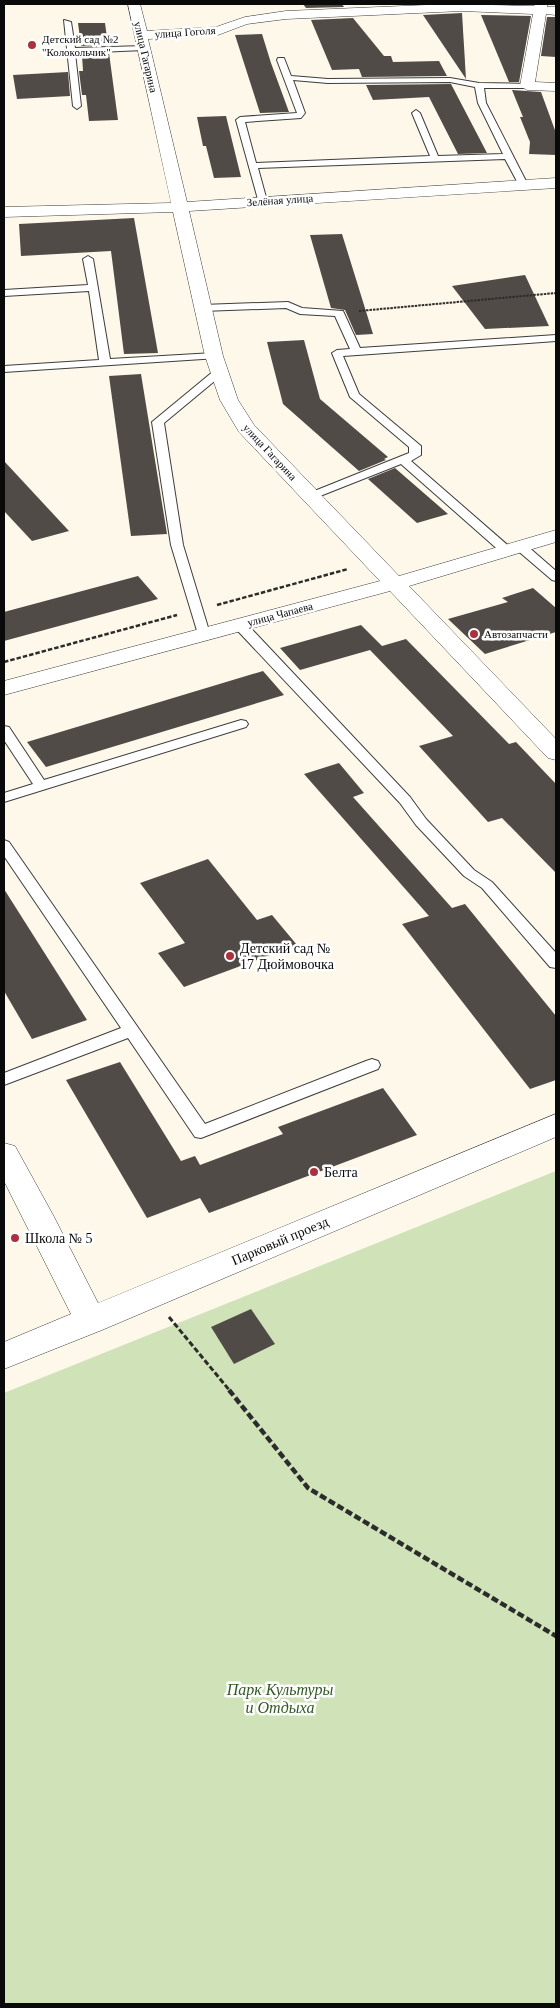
<svg xmlns="http://www.w3.org/2000/svg" width="560" height="2008" font-family="'Times New Roman',serif">
  <style>
    .green { fill: #d0e2b8 }
    .building { fill: #514b48 }
    .lines { fill: none; stroke-linecap: round; stroke-linejoin: round }
    .service-casing { stroke: #3d3d3d; stroke-width: 2 }
    .minor-casing { stroke: #3d3d3d; stroke-width: 1 }
    .path-far3 { stroke: #2c2c2c; stroke-width: 2; stroke-dasharray: 2.5 1; stroke-linecap: butt }
    .path-far2 { stroke: #2c2c2c; stroke-width: 2.5; stroke-dasharray: 4.5 2; stroke-linecap: butt }
    .path-far1 { stroke: #2c2c2c; stroke-width: 3; stroke-dasharray: 5.5 2.5; stroke-linecap: butt }
    .path { stroke: #2c2c2c; stroke-width: 4.5; stroke-dasharray: 7 3; stroke-linecap: butt }
    .service { fill: #fff; fill-rule: evenodd }
    .minor { fill: #fff; fill-rule: evenodd }
    .poi-dot { fill: #aa323e; stroke: #fff; stroke-width: 2 }
    .labels { text-anchor: middle; dominant-baseline: central; stroke-width: 5; stroke-linejoin: round; paint-order: stroke }
    .far-street-label { font-size: 11px; fill: #0a0a0a; stroke: #fff }
    .far-poi-label { font-size: 11px; fill: #0a0a0a; stroke: #fff; text-anchor: start }
    .poi-label { font-size: 14px; fill: #0a0a0a; stroke: #fff; text-anchor: start }
    .street-label { font-size: 14px; fill: #0a0a0a; stroke: #fff }
    .near-park-label { font-size: 16px; font-style: italic; fill: #315923; stroke: #fff }
  </style>
  <rect width="100%" height="100%" fill="#fdf8e9"/>
  <polygon class="green" points="556,1171 556,2004 4,2004 4,1393"/>
  <g class="building">
    <polygon points="303,4 342,4 344,7 306,8"/>
    <polygon points="462,13 466,79 423,15"/>
    <polygon points="481,15 531,16 519,82 509,82"/>
    <polygon points="547,17 556,17 556,57 541,56"/>
    <polygon points="353,18 384,56 391,56 393,62 439,61 447,76 362,77 359,69 332,70 311,20"/>
    <polygon points="78,23 105,23 108,45 81,46"/>
    <polygon points="262,34 271,63 289,112 260,113 235,35"/>
    <polygon points="109,53 118,120 89,121 86,95 82,95 79,71 83,71 82,55"/>
    <polygon points="68,72 70,96 17,99 13,75"/>
    <polygon points="451,84 487,153 458,154 429,97 373,100 366,85"/>
    <polygon points="512,90 541,92 556,133 556,155 529,154 530,142 520,117 523,117"/>
    <polygon points="226,116 241,177 214,178 206,146 203,146 197,117"/>
    <polygon points="134,218 158,353 124,354 111,251 21,256 19,224"/>
    <polygon points="342,234 373,334 356,335 345,310 331,308 310,235"/>
    <polygon points="525,275 549,326 485,329 452,286"/>
    <polygon points="304,340 320,399 388,457 384,459 386,460 359,471 283,404 267,342"/>
    <polygon points="141,374 167,534 131,536 109,376"/>
    <polygon points="4,461 69,531 32,541 4,511"/>
    <polygon points="395,468 448,514 417,523 368,479"/>
    <polygon points="138,576 158,599 4,641 4,612"/>
    <polygon points="533,588 556,608 556,632 485,654 448,619 508,602 502,598"/>
    <polygon points="361,625 382,646 406,639 509,744 516,742 556,784 556,873 502,818 488,822 419,746 453,736 370,650 300,670 280,648"/>
    <polygon points="263,671 284,695 46,767 27,742"/>
    <polygon points="339,763 364,793 353,797 452,908 465,904 556,1016 556,1080 530,1089 402,924 429,916 304,774"/>
    <polygon points="208,859 257,920 272,915 297,945 184,987 158,953 185,943 140,883"/>
    <polygon points="4,889 87,1020 32,1039 4,991"/>
    <polygon points="120,1062 181,1161 195,1156 200,1165 283,1134 278,1127 383,1088 417,1135 209,1213 200,1198 147,1218 66,1080"/>
    <polygon points="251,1309 275,1344 234,1364 211,1327"/>
  </g>
  <g class="lines">
    <defs>
      <g id="service">
        <polygon points="64,20 71,22 75,48 144,46 148,48 144,50 75,53 81,106 77,109 73,106"/>
        <path d="M278,58H284L291,76L328,79L450,78L479,83L530,84V88H484L486,103L528,185L526,187H520L505,159L258,168L267,201L262,204L259,203L236,120L240,117L297,113L277,60ZM293,80L328,83L450,82L475,87L478,103L503,154L438,156L420,113L416,110L412,113L430,156L256,163L245,122L301,118L305,113Z"/>
        <polygon points="88,256 93,259 110,359 214,353 219,356 218,358 4,372 4,366 99,360 89,291 4,296 4,290 88,285 83,259"/>
        <polygon points="288,302 302,308 343,311 360,348 556,335 556,341 343,356 359,394 421,446 421,455 411,461 511,548 513,551 511,554 503,554 401,464 315,498 307,498 305,496 307,494 409,453 409,447 350,397 332,353 337,350 350,349 335,316 300,314 286,308 202,311 197,308 202,305"/>
        <polygon points="219,369 224,372 223,374 164,423 183,545 210,634 204,638 198,634 171,545 152,422 215,370"/>
        <polygon points="521,543 525,544 556,571 556,581 552,580 517,550 515,547 517,544"/>
        <polygon points="240,621 245,622 410,797 426,819 474,870 492,882 556,953 556,968 550,967 482,888 464,876 416,825 400,803 235,628 234,625 235,622"/>
        <polygon points="241,720 246,721 248,724 246,727 4,802 4,793 33,784 4,740 4,726 9,727 44,780"/>
        <polygon points="4,840 9,842 205,1124 366,1061 372,1059 378,1061 380,1065 378,1069 201,1138 195,1137 128,1038 4,1085 4,1073 121,1028 4,856"/>
      </g>
      <g id="minor">
        <polygon points="128,4 140,4 147,31 216,27 245,17 286,11 450,4 534,6 535,4 547,4 547,7 556,7 556,15 546,14 535,82 556,83 556,91 527,90 520,86 533,14 462,11 286,19 247,24 218,35 148,39 187,202 556,178 556,188 189,211 223,356 238,400 254,425 399,576 556,530 556,542 409,586 556,739 556,760 548,758 390,591 4,695 4,681 380,581 239,432 220,400 205,356 173,212 4,217 4,207 171,203"/>
        <polygon points="556,1114 556,1137 102,1330 4,1369 4,1342 71,1314 4,1181 4,1143 15,1146 53,1215 98,1303"/>
      </g>
    </defs>
    <use href="#service" class="service-casing"/>
    <use href="#minor" class="minor-casing"/>
    <polyline class="path-far3" points="359,311 556,293"/>
    <g class="path-far2">
      <polyline points="217,605 348,569"/>
      <polyline points="4,662 177,615"/>
    </g>
    <polyline class="path-far1" points="169,1317 230,1391"/>
    <polyline class="path" points="229,1390 308,1488 556,1636"/>
    <use href="#service" class="service"/>
    <use href="#minor" class="minor"/>
  </g>
  <g class="poi-dot">
    <circle cx="32" cy="45" r="5"/>
    <circle cx="474" cy="634" r="5"/>
    <circle cx="230" cy="956" r="5"/>
    <circle cx="314" cy="1172" r="5"/>
    <circle cx="15" cy="1238" r="5"/>
  </g>
  <g class="labels">
    <g class="far-street-label">
      <text transform="translate(185 32) rotate(-4)">улица Гоголя</text>
      <text transform="translate(146 57) rotate(77)">улица Гагарина</text>
      <text transform="translate(280 200) rotate(-4)">Зелёная улица</text>
      <text transform="translate(270 452) rotate(47)">улица Гагарина</text>
      <text transform="translate(280 614) rotate(-15)">улица Чапаева</text>
    </g>
    <g class="far-poi-label">
      <text x="42" y="39">Детский сад №2<tspan x="42" dy="13">"Колокольчик"</tspan></text>
      <text x="484" y="634">Автозапчасти</text>
    </g>
    <g class="poi-label">
      <text x="240" y="948">Детский сад №<tspan x="240" dy="16">17 Дюймовочка</tspan></text>
      <text x="324" y="1172">Белта</text>
      <text x="25" y="1238">Школа № 5</text>
    </g>
    <g class="street-label">
      <text transform="translate(280 1241) rotate(-23)">Парковый проезд</text>
    </g>
    <g class="near-park-label">
      <text x="280" y="1689">Парк Культуры<tspan x="280" dy="18">и Отдыха</tspan></text>
    </g>
  </g>
  <rect width="560" height="2008" fill="none" stroke="#0a0a0a" stroke-width="10"/>
</svg>
